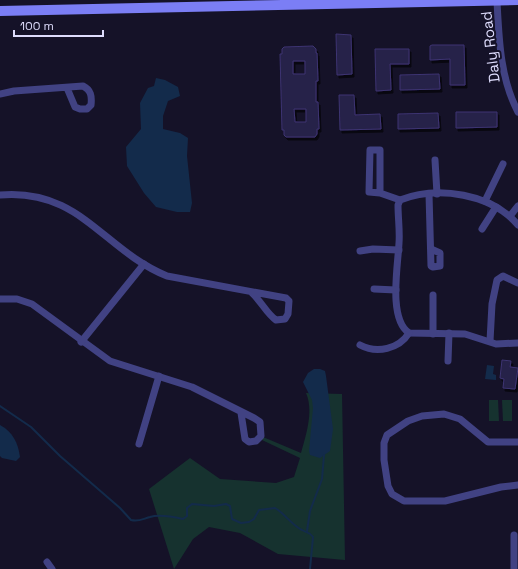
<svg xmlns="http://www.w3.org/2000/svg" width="518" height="569" font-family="'Space Grotesk',sans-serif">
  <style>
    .green { fill: #16322f }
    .water { fill: #132b4b }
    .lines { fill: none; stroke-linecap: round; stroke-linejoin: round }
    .stream { stroke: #132b4b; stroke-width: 2 }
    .building { fill: #262048; stroke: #3d3472; fill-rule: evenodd; filter: url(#shadow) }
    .street { stroke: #414283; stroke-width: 7 }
    .secondary { stroke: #7b7ef5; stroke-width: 10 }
    .labels { text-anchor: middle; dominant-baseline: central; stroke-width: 4; stroke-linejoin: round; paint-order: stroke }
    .street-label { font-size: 15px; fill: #dedcfc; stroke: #151228 }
  </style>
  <defs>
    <filter id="shadow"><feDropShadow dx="2" dy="3" stdDeviation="0" flood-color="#0009"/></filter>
  </defs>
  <rect width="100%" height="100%" fill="#151228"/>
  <g class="green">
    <path d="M306,393L342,394L345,560L278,554L240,533L209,527L193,539L174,569L149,489L190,458L220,479L276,483L294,477L300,458L262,440L263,437L301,453C306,435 314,411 306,393Z"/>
    <polygon points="489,400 498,400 499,421 489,421"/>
    <polygon points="502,400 512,400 512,421 503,421"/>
  </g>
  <g class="water">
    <polygon points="156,78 165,80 178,87 180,96 168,101 163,116 163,129 180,133 188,138 187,156 192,203 190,212 177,212 156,207 144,193 127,166 126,147 141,129 140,103 148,88 154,86"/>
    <polygon points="487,365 494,366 493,374 496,375 496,380 485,379"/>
    <polygon points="314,369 320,369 325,371 326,376 333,429 330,451 320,458 310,455 309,451 313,408 312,400 303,382 308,373"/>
    <path d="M0,425C13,432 18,443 20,457L16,461L2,458L0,456Z"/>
  </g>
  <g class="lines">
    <g class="stream">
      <path d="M0,406L31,427L60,456L120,508L131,520C139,522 142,519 150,517C160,514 174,517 183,519L187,516V508L192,504L214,506L226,504L230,506L232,519L241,523L249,522L254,519L259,510L275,508C284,513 293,526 302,530C307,533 310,532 313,537L310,569"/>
      <polyline points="307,531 310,511 322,479 324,455"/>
    </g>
  </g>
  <g class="building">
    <polygon points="336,34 351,35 352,74 337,75"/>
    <polygon points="432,45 464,45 465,85 450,85 450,59 430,60 430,46"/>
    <path d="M313,46L316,49V53H317L318,81H316V102H318L319,129H317V134L315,137H286L284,135V130H282L280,54H282V49L284,47ZM293,61H305V74H293ZM294,109H306V122H295Z"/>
    <polygon points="375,49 409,49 409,64 390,64 391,90 376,91"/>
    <polygon points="439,74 440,89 400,90 400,75"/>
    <polygon points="339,95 354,95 355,115 380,114 381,129 340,130"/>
    <polygon points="456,112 497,112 497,127 456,128"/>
    <polygon points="438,113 439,128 398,129 398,114"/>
    <polygon points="502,360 511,361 510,367 518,368 515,389 503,388 504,379 500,378"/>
  </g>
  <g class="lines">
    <g class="street">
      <path d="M497,1C499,39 500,78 518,112"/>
      <path d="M0,94L14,91L83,86C91,90 92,96 91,105L87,109H80L75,107L67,88"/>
      <polyline points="435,160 437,194"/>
      <polyline points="380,193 369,192 370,150 380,150 380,193 400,200"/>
      <polyline points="429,194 431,266 433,267 440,266 440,253 431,249"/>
      <path d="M0,195C80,188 103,250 167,276L286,298L289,301L288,314L285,319L276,320C267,314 261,301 252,293"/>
      <polyline points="485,201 503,164"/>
      <polyline points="510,216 518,206"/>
      <path d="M518,225C492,194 438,185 400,200L398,205C398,218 400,231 399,243C398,265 388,319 409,333L465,334L496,344L518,343"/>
      <polyline points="482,229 496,207"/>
      <polyline points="360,251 373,249 399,250"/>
      <polyline points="374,289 396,290"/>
      <polyline points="0,299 17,299 32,304 110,361 192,387 254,418 260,422 261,436 256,441 249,442 245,439 241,413"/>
      <polyline points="433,334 433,295"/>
      <polyline points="490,341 492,304 497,280 503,276 518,283"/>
      <polyline points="81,342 144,264"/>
      <path d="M360,345C377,354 399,349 409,333"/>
      <polyline points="448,361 449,333"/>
      <polyline points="518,442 488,442 460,419 444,414 422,416 408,421 387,435 384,443 384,460 388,486 392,494 404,501 445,501 501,487 518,485"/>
      <polyline points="139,444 159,376"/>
      <polyline points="47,562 52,569"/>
      <polyline points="514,569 514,535"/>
    </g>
    <polyline class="secondary" points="0,11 518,0"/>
  </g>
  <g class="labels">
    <g class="street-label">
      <text transform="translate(490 47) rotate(-97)">Daly Road</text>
    </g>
  </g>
  <path d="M14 30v6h89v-6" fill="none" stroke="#dedcfc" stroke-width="2"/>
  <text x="20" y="30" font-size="12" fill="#dedcfc" stroke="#151228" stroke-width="3" paint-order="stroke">100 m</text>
</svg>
